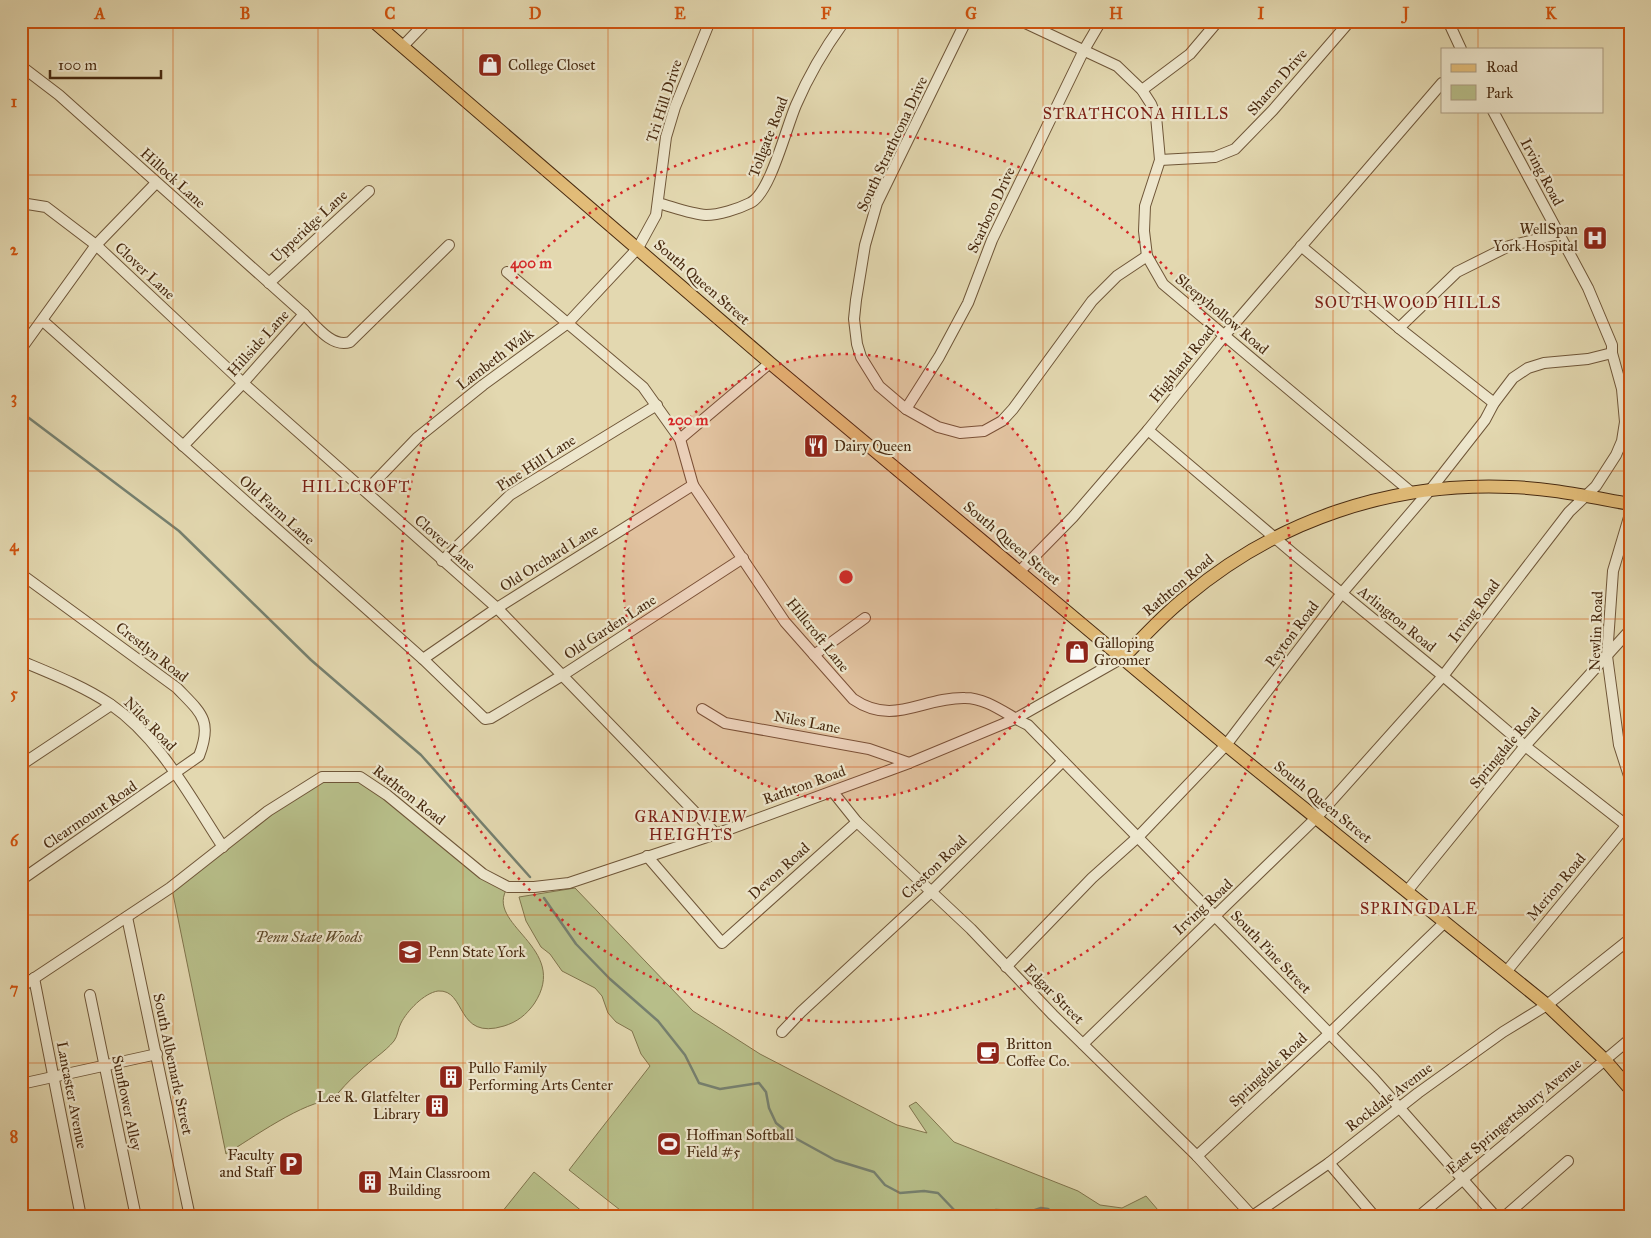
<svg xmlns="http://www.w3.org/2000/svg" width="1651" height="1238" font-family="'IM FELL Great Primer',serif">
  <style>
    .green { fill: #b7be89; stroke: #80744c }
    .lines { fill: none; stroke-linecap: round; stroke-linejoin: round }
    .stream { stroke: #76806f; stroke-width: 2.5 }
    .minor-casing { stroke: #6f5638; stroke-width: 12 }
    .major-casing { stroke: #482a10; stroke-width: 14 }
    .minor { stroke: #ede6cc; stroke-width: 10 }
    .major { stroke: #e2bc78; stroke-width: 12 }
    .grid { fill: none; stroke: #d0520d; stroke-width: 1; stroke-opacity: 0.55 }
    .ring { fill: none; stroke: #d62828; stroke-width: 2.5; stroke-dasharray: 2.5 5 }
    .labels { text-anchor: middle; dominant-baseline: central; stroke-width: 4.5; stroke-linejoin: round; paint-order: stroke }
    .poi-label { font-size: 15px; fill: #482a10; stroke: #ede6cc; text-anchor: start }
    .street-label { font-size: 15px; fill: #482a10; stroke: #ede6cc }
    .park-label { font-size: 15px; font-style: italic; fill: #5e4828; stroke: #ede6cc }
    .neighbourhood-label { font-size: 16px; letter-spacing: 1px; fill: #7a1f14; stroke: #ede6cc }
    .centre { fill: #d62828; stroke: #ede6cc; stroke-width: 2.5 }
    .ring-label { font-size: 15px; text-anchor: middle; font-weight: bold; fill: #d62828; stroke: #ede6cc; stroke-width: 4.5; stroke-linejoin: round; paint-order: stroke }
    .neatline { fill: none; stroke: #d0520d; stroke-width: 2 }
    .grid-label { font-size: 16px; text-anchor: middle; font-weight: bold; fill: #d0520d }
  </style>
  <rect width="100%" height="100%" fill="#e3d8b0"/>
  <filter id="stains"><feTurbulence type="fractalNoise" baseFrequency=".004" numOctaves="4"/><feColorMatrix values="0 0 0 0 .2 0 0 0 0 .09 0 0 0 0 .02 0 0 0 .5 -.17"/></filter>
  <radialGradient id="worn" r=".72"><stop offset=".6" stop-color="#630" stop-opacity="0"/><stop offset="1" stop-color="#630" stop-opacity=".3"/></radialGradient>
  <g class="green">
    <path d="M322,777H360L508,887C482,925 572,947 534,1004C526,1015 517,1022 504,1026C455,1041 467,989 438,991C424,993 407,1011 401,1023C398,1028 398,1036 394,1041C385,1052 370,1061 360,1071C349,1080 340,1091 331,1101C307,1099 249,1140 226,1154L172,889Z"/>
    <polygon points="575,888 693,1011 760,1054 897,1125 927,1133 909,1106 916,1102 954,1142 1078,1191 1100,1205 1122,1208 1146,1196 1164,1217 629,1217 569,1170 650,1066 641,1054 632,1031 616,1022 608,1013 602,996 595,988 562,971 550,954 541,947 526,921 519,897"/>
    <polygon points="534,1172 589,1217 498,1217"/>
  </g>
  <g class="lines">
    <g class="stream">
      <polyline points="21,412 179,531 311,660 421,755 530,877"/>
      <polyline points="544,898 576,944 610,979 658,1021 685,1055 699,1083 720,1089 759,1083 766,1092 769,1108 776,1123 795,1138 835,1160 874,1172 885,1185 900,1193 924,1191 938,1193 958,1214 971,1216 996,1210 1029,1212 1041,1208 1048,1209 1058,1217"/>
    </g>
    <defs>
      <g id="minor">
        <polyline points="966,21 877,203 865,245 856,300 854,319 857,344 861,357 879,386 906,409 938,427 960,433 984,431 1002,421 1013,409 1092,301 1117,276 1147,256"/>
        <polyline points="1021,21 1117,66 1142,90 1151,104 1156,116 1160,160 1145,206 1144,231 1147,256 1163,284 1411,492"/>
        <polyline points="1448,21 1461,49"/>
        <polyline points="403,46 427,21"/>
        <polyline points="21,66 59,95 304,314"/>
        <polyline points="1142,90 1190,54 1218,21"/>
        <polyline points="1160,160 1215,157 1235,149 1273,110 1350,21"/>
        <polyline points="21,203 46,207 96,245 243,383 497,608 716,834"/>
        <path d="M658,203C673,207 691,214 706,215C719,215 738,209 750,203C770,194 786,128 796,105C808,77 825,48 843,23"/>
        <polyline points="1301,246 1399,328 1494,403"/>
        <path d="M507,272L643,387L680,439L693,485L785,622L853,699C894,727 922,697 965,698C988,698 1008,716 1028,725L1374,1079L1496,1217"/>
        <polyline points="269,283 369,191"/>
        <polyline points="43,321 423,659 485,719 491,718 563,675 743,558"/>
        <polyline points="1399,328 1457,272 1509,246 1559,234"/>
        <polyline points="21,349 96,245 156,183"/>
        <polyline points="906,409 939,357 968,303 992,240 1084,50 1101,21"/>
        <polyline points="1148,430 1295,555 1443,676 1525,746 1630,828"/>
        <polyline points="680,439 770,363"/>
        <path d="M183,446L243,383L304,314C316,326 332,348 350,342L449,245"/>
        <polyline points="366,491 417,438 483,385 568,323 638,248 656,215 666,137 675,107 710,21"/>
        <polyline points="1630,514 1613,571 1607,656 1619,745 1630,779"/>
        <polyline points="442,561 510,495 657,405"/>
        <polyline points="1020,571 1073,517 1148,430 1224,336 1442,83"/>
        <path d="M21,574L177,688C201,713 213,720 199,756L21,880"/>
        <polyline points="814,655 865,618"/>
        <polyline points="423,659 497,608 693,485"/>
        <path d="M21,661C52,674 83,686 110,704C160,738 190,797 223,847"/>
        <polyline points="702,709 725,723 869,749 909,763"/>
        <polyline points="21,765 111,705"/>
        <polyline points="833,792 857,822 971,929 1053,1015 1197,1156 1253,1217"/>
        <polyline points="647,856 722,943 857,822"/>
        <polyline points="1408,890 1525,746 1630,630"/>
        <polyline points="127,917 190,1217"/>
        <polyline points="1006,967 1092,878 1139,836 1226,745 1342,593 1431,489 1485,420 1494,403 1513,378 1528,368 1544,363 1588,359 1612,353"/>
        <polyline points="1506,972 1630,821"/>
        <polyline points="34,978 81,1217"/>
        <polyline points="21,987 170,888 268,811 322,777 360,777 387,795 483,874 508,887 534,887 569,883 716,834 909,763 1015,719 1124,657"/>
        <polyline points="90,995 136,1217"/>
        <polyline points="782,1032 801,1012 931,892 1063,761"/>
        <polyline points="1083,1044 1317,817 1443,676 1569,512 1596,486 1616,455 1622,441 1625,422 1622,389 1612,353 1612,345 1588,288 1493,111"/>
        <polyline points="21,1084 157,1054"/>
        <polyline points="1197,1156 1330,1033 1445,922"/>
        <polyline points="1329,1163 1375,1217"/>
        <polyline points="1251,1217 1329,1163 1418,1093 1503,1032 1547,1005 1630,939"/>
        <polyline points="1418,1217 1630,1039"/>
        <polyline points="1504,1217 1568,1161"/>
      </g>
      <g id="major">
        <polyline points="373,21 770,363 1226,745 1547,1005 1605,1060 1630,1089"/>
        <path d="M1124,657C1144,636 1163,615 1186,597C1277,520 1391,482 1510,487C1550,488 1590,497 1630,504"/>
      </g>
    </defs>
    <use href="#minor" class="minor-casing"/>
    <use href="#major" class="major-casing"/>
    <use href="#minor" class="minor"/>
    <use href="#major" class="major"/>
  </g>
  <path class="grid" d="M173,21V1217M318,21V1217M463,21V1217M608,21V1217M753,21V1217M898,21V1217M1043,21V1217M1188,21V1217M1333,21V1217M1478,21V49M1478,111V1217M21,175H1630M21,323H1630M21,471H1630M21,619H1630M21,767H1630M21,915H1630M21,1063H1630"/>
  <circle cx="846" cy="577" r="223" fill="#d62828" fill-opacity=".12"/>
  <g class="ring">
    <circle cx="846" cy="577" r="223"/>
    <circle cx="846" cy="577" r="445"/>
  </g>
  <defs>
    <symbol id="shop-square" viewBox="-11 -11 22 22"><rect x="-9" y="-9" width="18" height="18" rx="4" fill="#8f2418" stroke="#ede6cc"/><path d="M-5-2.5h2.3a2.7 3.5 0 0 1 5.4 0H5L5.5 6h-11ZM-1.5-2.5h3a1.5 2.3 0 0 0-3 0Z" fill="#fff"/></symbol>
    <symbol id="hospital-square" viewBox="-11 -11 22 22"><rect x="-9" y="-9" width="18" height="18" rx="4" fill="#8f2418" stroke="#ede6cc"/><path d="M-5-5h3v3.5h4V-5h3V5h-3V1.5h-4V5h-3Z" fill="#fff"/></symbol>
    <symbol id="restaurant-square" viewBox="-11 -11 22 22"><rect x="-9" y="-9" width="18" height="18" rx="4" fill="#8f2418" stroke="#ede6cc"/><path d="M-5-6h1v4h1v-4h1v4h1v-4h1v5L-1.5 .5V6h-2V.5L-5-1ZM5-6V6H3V1.5H1.5Q1.5-4 5-6Z" fill="#fff"/></symbol>
    <symbol id="university-square" viewBox="-11 -11 22 22"><rect x="-9" y="-9" width="18" height="18" rx="4" fill="#8f2418" stroke="#ede6cc"/><path d="M0-5L7-2L0 1L-7-2ZM-4 1L0 2.5L4 1V4Q0 6-4 4Z" fill="#fff"/></symbol>
    <symbol id="cafe-square" viewBox="-11 -11 22 22"><rect x="-9" y="-9" width="18" height="18" rx="4" fill="#8f2418" stroke="#ede6cc"/><path d="M-5.5-4.5H6V0H3Q3 3.5 0 3.5H-2.5Q-5.5 3.5-5.5 0ZM3-3.2v2h1.7v-2ZM-6 4.5H4V6H-6Z" fill="#fff"/></symbol>
    <symbol id="building-square" viewBox="-11 -11 22 22"><rect x="-9" y="-9" width="18" height="18" rx="4" fill="#8f2418" stroke="#ede6cc"/><path d="M-4-6H4V6H1V3H-1V6H-4ZM-2.5-4.3h1.7v1.8h-1.7ZM.8-4.3h1.7v1.8H.8ZM-2.5-1h1.7V.8h-1.7ZM.8-1h1.7V.8H.8Z" fill="#fff"/></symbol>
    <symbol id="stadium-square" viewBox="-11 -11 22 22"><rect x="-9" y="-9" width="18" height="18" rx="4" fill="#8f2418" stroke="#ede6cc"/><path d="M0-5a6.5 5 0 1 0 0 10a6.5 5 0 1 0 0-10ZM-3.5-1.8h7v3.6h-7Z" fill="#fff"/></symbol>
    <symbol id="parking-square" viewBox="-11 -11 22 22"><rect x="-9" y="-9" width="18" height="18" rx="4" fill="#8f2418" stroke="#ede6cc"/><path d="M-3.5-5.5H1a3.5 3.5 0 0 1 0 7H-1V5.5H-3.5ZM-1-3.4V-.6H.8a1.4 1.4 0 0 0 0-2.8Z" fill="#fff"/></symbol>
  </defs>
  <g fill-rule="evenodd">
    <use href="#shop-square" x="476" y="51" width="28" height="28"/>
    <use href="#hospital-square" x="1581" y="224" width="28" height="28"/>
    <use href="#restaurant-square" x="802" y="432" width="28" height="28"/>
    <use href="#shop-square" x="1063" y="638" width="28" height="28"/>
    <use href="#university-square" x="396" y="938" width="28" height="28"/>
    <use href="#cafe-square" x="974" y="1039" width="28" height="28"/>
    <use href="#building-square" x="437" y="1063" width="28" height="28"/>
    <use href="#building-square" x="423" y="1092" width="28" height="28"/>
    <use href="#stadium-square" x="655" y="1130" width="28" height="28"/>
    <use href="#parking-square" x="277" y="1150" width="28" height="28"/>
    <use href="#building-square" x="356" y="1168" width="28" height="28"/>
  </g>
  <g class="labels">
    <g class="poi-label">
      <text x="508" y="65">College Closet</text>
      <text x="1578" y="229" text-anchor="end">WellSpan<tspan x="1578" dy="17">York Hospital</tspan></text>
      <text x="834" y="446">Dairy Queen</text>
      <text x="1094" y="643">Galloping<tspan x="1094" dy="17">Groomer</tspan></text>
      <text x="428" y="952">Penn State York</text>
      <text x="1006" y="1044">Britton<tspan x="1006" dy="17">Coffee Co.</tspan></text>
      <text x="468" y="1068">Pullo Family<tspan x="468" dy="17">Performing Arts Center</tspan></text>
      <text x="420" y="1097" text-anchor="end">Lee R. Glatfelter<tspan x="420" dy="17">Library</tspan></text>
      <text x="686" y="1135">Hoffman Softball<tspan x="686" dy="17">Field #5</tspan></text>
      <text x="274" y="1155" text-anchor="end">Faculty<tspan x="274" dy="17">and Staff</tspan></text>
      <text x="388" y="1173">Main Classroom<tspan x="388" dy="17">Building</tspan></text>
    </g>
    <g class="street-label">
      <text transform="translate(1277 82) rotate(-49)">Sharon Drive</text>
      <text transform="translate(664 101) rotate(-72)">Tri Hill Drive</text>
      <text transform="translate(768 137) rotate(-69)">Tollgate Road</text>
      <text transform="translate(892 144) rotate(-65)">South Strathcona Drive</text>
      <text transform="translate(1542 172) rotate(62)">Irving Road</text>
      <text transform="translate(173 178) rotate(42)">Hillock Lane</text>
      <text transform="translate(991 210) rotate(-65)">Scarboro Drive</text>
      <text transform="translate(309 226) rotate(-43)">Upperidge Lane</text>
      <text transform="translate(145 271) rotate(43)">Clover Lane</text>
      <text transform="translate(702 282) rotate(41)">South Queen Street</text>
      <text transform="translate(1222 314) rotate(40)">Sleepyhollow Road</text>
      <text transform="translate(258 343) rotate(-48)">Hillside Lane</text>
      <text transform="translate(495 359) rotate(-37)">Lambeth Walk</text>
      <text transform="translate(1182 364) rotate(-51)">Highland Road</text>
      <text transform="translate(536 463) rotate(-33)">Pine Hill Lane</text>
      <text transform="translate(277 510) rotate(42)">Old Farm Lane</text>
      <text transform="translate(445 543) rotate(42)">Clover Lane</text>
      <text transform="translate(1012 543) rotate(40)">South Queen Street</text>
      <text transform="translate(549 558) rotate(-32)">Old Orchard Lane</text>
      <text transform="translate(1178 585) rotate(-40)">Rathton Road</text>
      <text transform="translate(1474 611) rotate(-53)">Irving Road</text>
      <text transform="translate(1397 619) rotate(39)">Arlington Road</text>
      <text transform="translate(610 627) rotate(-33)">Old Garden Lane</text>
      <text transform="translate(1596 631) rotate(-88)">Newlin Road</text>
      <text transform="translate(1292 634) rotate(-53)">Peyton Road</text>
      <text transform="translate(818 635) rotate(51)">Hillcroft Lane</text>
      <text transform="translate(152 652) rotate(38)">Crestlyn Road</text>
      <text transform="translate(807 722) rotate(11)">Niles Lane</text>
      <text transform="translate(150 724) rotate(46)">Niles Road</text>
      <text transform="translate(1505 748) rotate(-50)">Springdale Road</text>
      <text transform="translate(804 785) rotate(-20)">Rathton Road</text>
      <text transform="translate(409 795) rotate(38)">Rathton Road</text>
      <text transform="translate(1323 802) rotate(39)">South Queen Street</text>
      <text transform="translate(90 815) rotate(-34)">Clearmount Road</text>
      <text transform="translate(934 867) rotate(-44)">Creston Road</text>
      <text transform="translate(779 871) rotate(-42)">Devon Road</text>
      <text transform="translate(1556 887) rotate(-50)">Merion Road</text>
      <text transform="translate(1203 907) rotate(-43)">Irving Road</text>
      <text transform="translate(1271 952) rotate(46)">South Pine Street</text>
      <text transform="translate(1054 994) rotate(45)">Edgar Street</text>
      <text transform="translate(173 1064) rotate(78)">South Albemarle Street</text>
      <text transform="translate(1268 1070) rotate(-43)">Springdale Road</text>
      <text transform="translate(72 1095) rotate(79)">Lancaster Avenue</text>
      <text transform="translate(1389 1097) rotate(-37)">Rockdale Avenue</text>
      <text transform="translate(127 1103) rotate(78)">Sunflower Alley</text>
      <text transform="translate(1514 1116) rotate(-40)">East Springettsbury Avenue</text>
    </g>
    <g class="park-label">
      <text x="309" y="937">Penn State Woods</text>
    </g>
    <g class="neighbourhood-label">
      <text x="1136" y="113">STRATHCONA HILLS</text>
      <text x="1408" y="302">SOUTH WOOD HILLS</text>
      <text x="356" y="486">HILLCROFT</text>
      <text x="691" y="816">GRANDVIEW<tspan x="691" dy="18">HEIGHTS</tspan></text>
      <text x="1419" y="908">SPRINGDALE</text>
    </g>
  </g>
  <circle cx="846" cy="577" r="8" class="centre"/>
  <g class="ring-label">
    <text x="531" y="268">400 m</text>
    <text x="688" y="425">200 m</text>
  </g>
  <rect width="1651" height="1238" fill="none" stroke="#e3d8b0" stroke-width="55"/>
  <rect x="1441" y="48" width="162" height="65" fill="#ede6cc" stroke="#ab9b81"/>
  <rect x="1451" y="64" width="25" height="8" fill="#e2bc78" stroke="#ab9b81"/>
  <text x="1486" y="72" font-size="15" fill="#482a10">Road</text>
  <rect x="1451" y="85" width="25" height="15" fill="#b7be89" stroke="#ab9b81"/>
  <text x="1486" y="98" font-size="15" fill="#482a10">Park</text>
  <path d="M50 70v8h111v-8" fill="none" stroke="#482a10" stroke-width="2.5"/>
  <text x="58" y="70" font-size="15" fill="#482a10" stroke="#ede6cc" stroke-width="4" paint-order="stroke">100 m</text>
  <rect x="28" y="28" width="1596" height="1182" class="neatline"/>
  <g class="grid-label">
    <text x="100" y="19">A</text>
    <text x="245" y="19">B</text>
    <text x="390" y="19">C</text>
    <text x="535" y="19">D</text>
    <text x="680" y="19">E</text>
    <text x="826" y="19">F</text>
    <text x="971" y="19">G</text>
    <text x="1116" y="19">H</text>
    <text x="1261" y="19">I</text>
    <text x="1406" y="19">J</text>
    <text x="1551" y="19">K</text>
    <text x="14" y="107">1</text>
    <text x="14" y="255">2</text>
    <text x="14" y="403">3</text>
    <text x="14" y="551">4</text>
    <text x="14" y="699">5</text>
    <text x="14" y="846">6</text>
    <text x="14" y="994">7</text>
    <text x="14" y="1142">8</text>
  </g>
  <rect width="100%" height="100%" filter="url(#stains)"/>
  <rect width="100%" height="100%" fill="url(#worn)"/>
</svg>
